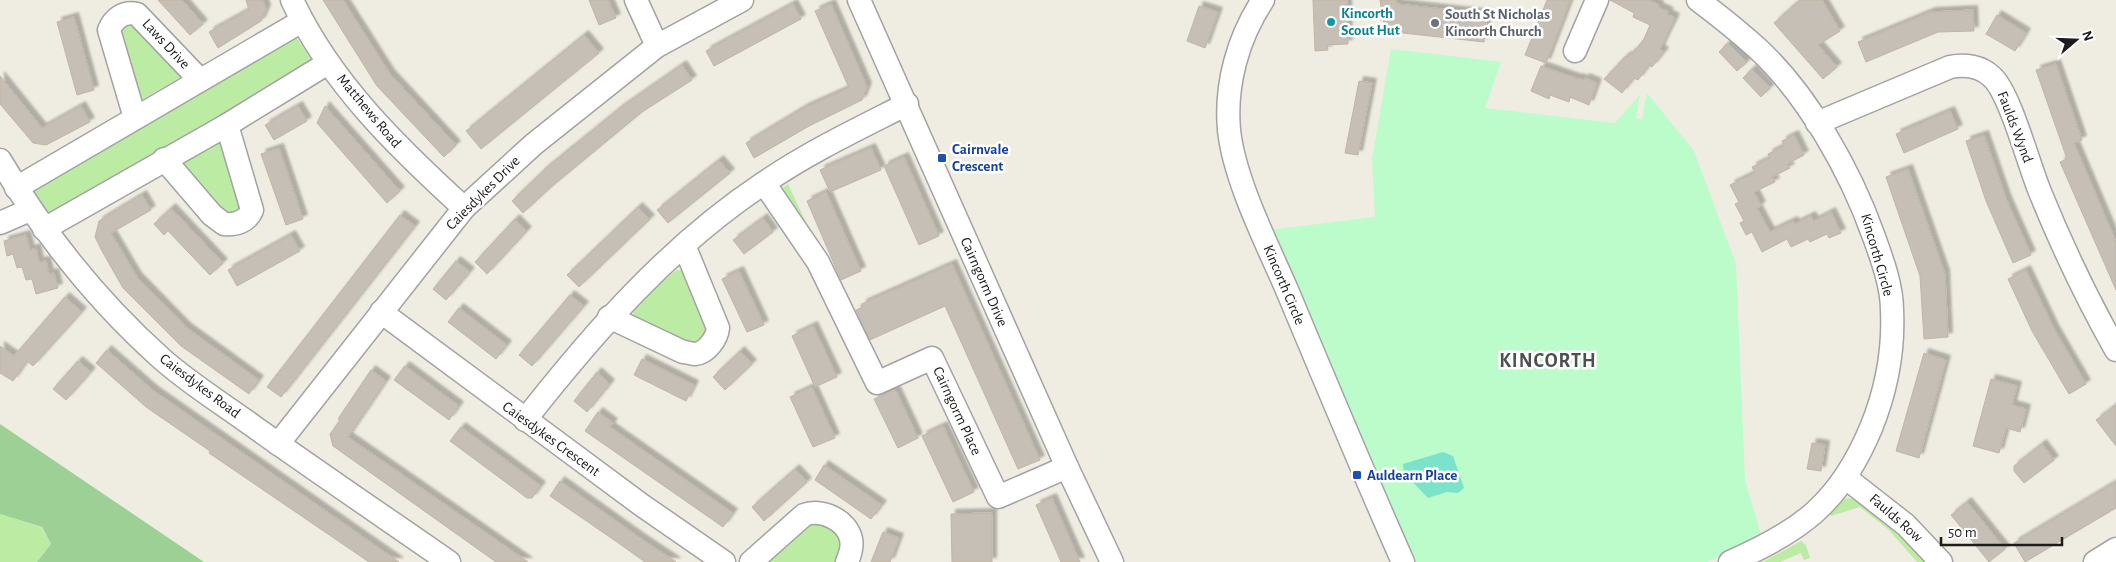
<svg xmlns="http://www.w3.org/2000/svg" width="2116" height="562" font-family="'Alegreya Sans',sans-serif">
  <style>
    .grass { fill: #bceca4 }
    .forest { fill: #9cd094 }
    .park { fill: #bbfcca }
    .pitch { fill: #7ae3ca }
    .building { fill: #c6bfb5; stroke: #c1b5a3; filter: url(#shadow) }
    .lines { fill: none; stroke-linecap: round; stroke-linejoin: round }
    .minor-casing { stroke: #a3a3a3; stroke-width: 25 }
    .minor { stroke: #fff; stroke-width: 22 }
    .culture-dot { fill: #0f9aa8; stroke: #fff; stroke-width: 2 }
    .worship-dot { fill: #6b7280; stroke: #fff; stroke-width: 2 }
    .transit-dot { fill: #1a4fb4; stroke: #fff; stroke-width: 2 }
    .labels { text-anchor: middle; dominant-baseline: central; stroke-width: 5; stroke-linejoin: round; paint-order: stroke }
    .culture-label { font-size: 15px; font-weight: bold; fill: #0d838f; stroke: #fff; text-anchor: start }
    .worship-label { font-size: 15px; font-weight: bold; fill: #5b616d; stroke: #fff; text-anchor: start }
    .street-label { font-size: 15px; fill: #1c1c1c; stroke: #fff }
    .transit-label { font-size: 15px; font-weight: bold; fill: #164399; stroke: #fff; text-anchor: start }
    .district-label { font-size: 20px; font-weight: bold; letter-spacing: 1px; fill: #4f4f4f; stroke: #fff }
  </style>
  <defs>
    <filter id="shadow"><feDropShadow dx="4.5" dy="-4.5" stdDeviation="1" flood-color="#0004"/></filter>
  </defs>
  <rect width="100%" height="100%" fill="#efece1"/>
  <g class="grass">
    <polygon points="133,23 182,77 141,100 120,28"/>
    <polygon points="294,37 297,38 311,59 311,63 224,116 49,213 31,191"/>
    <polygon points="222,139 242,208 228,218 177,165"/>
    <polygon points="788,184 819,250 777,192"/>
    <polygon points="677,270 685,271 709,334 693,345 634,320 633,312 658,285"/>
    <polygon points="1848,498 1854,499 1897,533 1924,562 1917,562 1889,530 1860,507 1831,516 1830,513 1842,500"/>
    <polygon points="0,514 41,527 51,544 37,562 0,562"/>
    <polygon points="804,515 847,530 847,562 751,562"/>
    <polygon points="1801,541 1806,545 1810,558 1804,560 1801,553 1780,562 1763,562"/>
  </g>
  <polygon class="forest" points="0,424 204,562 37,562 51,544 42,527 0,514"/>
  <polygon class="park" points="1391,49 1501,62 1485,108 1615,123 1640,95 1636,118 1642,119 1647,93 1694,151 1736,264 1745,480 1762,538 1707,562 1413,562 1270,230 1375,217 1372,159"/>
  <polygon class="pitch" points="1443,452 1453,456 1464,488 1458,493 1447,492 1428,498 1404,473 1403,464"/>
  <g class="building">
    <polygon points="158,0 182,0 203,24 190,35"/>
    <polygon points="246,0 263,0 266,9 261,21 218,48 209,32 249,10"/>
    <polygon points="323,0 343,0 390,74 456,145 444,157 377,86"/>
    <polygon points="589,0 608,0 616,18 599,25"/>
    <polygon points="1313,0 1347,0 1348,44 1327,45 1328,50 1315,51"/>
    <polygon points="1380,0 1396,0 1397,4 1487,14 1484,42 1385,31"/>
    <polygon points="1547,0 1570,0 1546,63 1525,55"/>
    <polygon points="1610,0 1648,0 1659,5 1658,7 1669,12 1667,14 1675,18 1660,49 1664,52 1652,67 1649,65 1638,80 1634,78 1622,93 1604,79 1626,56 1628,57 1632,52 1633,53 1644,39 1650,25 1633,17 1634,13"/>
    <polygon points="1800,0 1822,0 1840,31 1818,45 1837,67 1823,79 1774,23"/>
    <polygon points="793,4 801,19 714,66 706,51"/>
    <polygon points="831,4 867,87 862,100 809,126 754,158 746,143 804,108 849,88 815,11"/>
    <polygon points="1199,6 1218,12 1205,48 1187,41"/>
    <polygon points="1973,10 1974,31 1938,32 1866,62 1858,42 1931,12"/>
    <polygon points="1997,15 2026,33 2015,51 1986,34"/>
    <polygon points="74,17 94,90 77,95 57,22"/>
    <polygon points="584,35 599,53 481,149 466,131"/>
    <polygon points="1728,43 1747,62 1737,71 1719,52"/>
    <polygon points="2056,64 2082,140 2074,143 2116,242 2116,290 2060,162 2067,159 2036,70"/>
    <polygon points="682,65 692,80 642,112 550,188 523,213 512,201 545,169 619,109"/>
    <polygon points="1541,66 1578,79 1578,78 1584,80 1585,78 1597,83 1589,105 1570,97 1569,102 1550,95 1549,99 1531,91"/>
    <polygon points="1752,69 1770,88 1761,97 1743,78"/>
    <polygon points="0,76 42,128 81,106 90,122 46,145 33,143 0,104"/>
    <polygon points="1359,81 1372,83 1358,155 1345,153"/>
    <polygon points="298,106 307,121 274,140 265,125"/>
    <polygon points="325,106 400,191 387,203 317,123"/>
    <polygon points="1950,111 1958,129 1904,153 1896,134"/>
    <polygon points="1794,135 1804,155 1787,164 1790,168 1772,177 1775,182 1754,192 1761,206 1757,208 1770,232 1793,221 1795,224 1811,216 1814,221 1831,212 1841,233 1829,238 1827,234 1810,242 1808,239 1791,247 1787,239 1762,252 1752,232 1746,235 1740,223 1744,221 1735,204 1739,202 1730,185 1755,173 1752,167 1770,158 1768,154 1784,146 1782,141"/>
    <polygon points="1984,135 2007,201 2031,255 2013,263 1986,201 1966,141"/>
    <polygon points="279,148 303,219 286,225 261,154"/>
    <polygon points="871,148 881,170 830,192 820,170"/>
    <polygon points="904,157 939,236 919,245 884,166"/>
    <polygon points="719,160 730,173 668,223 657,210"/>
    <polygon points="1908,169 1945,274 1948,337 1924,339 1920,276 1886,177"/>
    <polygon points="826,192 861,271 841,280 807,201"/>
    <polygon points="142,195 151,210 111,233 137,277 187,328 259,380 249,394 181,346 123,288 102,251 95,237 99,221"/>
    <polygon points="638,207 650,219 579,287 567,275"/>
    <polygon points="171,208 223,263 210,275 168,231 164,235 154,224"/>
    <polygon points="400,215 415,226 281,397 267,387"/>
    <polygon points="763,218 773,232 744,254 733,240"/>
    <polygon points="515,219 527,231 487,274 475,262"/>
    <polygon points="26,235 30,250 36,248 39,262 46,261 49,274 54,273 58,288 36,294 32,279 26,280 22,267 17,268 13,254 7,256 4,241"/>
    <polygon points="291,235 300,251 237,286 228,270"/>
    <polygon points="456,261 470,272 446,300 433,289"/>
    <polygon points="952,264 1040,460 1018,469 945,306 870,340 856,310 863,307 862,304"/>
    <polygon points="2026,270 2054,329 2086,384 2069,394 2032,331 2008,279"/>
    <polygon points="739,271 764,325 747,332 722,279"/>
    <polygon points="570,295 584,306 532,366 519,355"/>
    <polygon points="65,297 82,312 33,366 27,361 13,381 0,373 0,346 14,356"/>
    <polygon points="459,308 507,345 496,359 448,322"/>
    <polygon points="813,326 837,377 815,387 792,336"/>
    <polygon points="107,350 154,391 399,562 369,562 209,453 210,451 146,407 96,363"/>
    <polygon points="740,351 752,364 725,390 713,377"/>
    <polygon points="1924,353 1946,360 1919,458 1896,451"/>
    <polygon points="642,359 694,385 686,401 634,375"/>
    <polygon points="78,361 91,372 66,400 53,389"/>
    <polygon points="405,366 459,406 449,420 394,380"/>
    <polygon points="371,370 386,381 348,437 528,562 496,562 333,446 330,434 340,420 338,419"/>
    <polygon points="597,372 610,384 587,412 574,401"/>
    <polygon points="1991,379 2017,386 2012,405 2026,409 2020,432 2006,428 1999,453 1973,446"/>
    <polygon points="812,387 835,438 813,447 790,397"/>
    <polygon points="892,391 896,391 918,438 898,448 874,399"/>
    <polygon points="2116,405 2116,446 2096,420"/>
    <polygon points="598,412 613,423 610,427 733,513 723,527 585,431"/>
    <polygon points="943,426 974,492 953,502 922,436"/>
    <polygon points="461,427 541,486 532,498 527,498 450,441"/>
    <polygon points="1812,443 1825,445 1821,471 1807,469"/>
    <polygon points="2042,444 2054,460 2024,483 2014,471 2014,466"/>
    <polygon points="824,465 882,505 871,519 815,480"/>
    <polygon points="795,469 807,482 764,521 752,507"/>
    <polygon points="560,481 640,538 676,562 645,562 617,542 550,496"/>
    <polygon points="2116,482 2116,508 2025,562 2014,543"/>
    <polygon points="1052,498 1072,544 1080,562 1061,562 1036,505"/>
    <polygon points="1967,502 2005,549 1989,562 1951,515"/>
    <polygon points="992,513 992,562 952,562 951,514"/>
    <polygon points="883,532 899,538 890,562 871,562"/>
  </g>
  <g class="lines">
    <defs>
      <g id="minor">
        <path d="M292,0C331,83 397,147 464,208"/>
        <polyline points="636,0 657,46"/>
        <polyline points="859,0 1067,467 1112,562"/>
        <path d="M1263,0C1238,38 1225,84 1229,130C1234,179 1267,244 1287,290C1325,381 1363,472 1403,562"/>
        <path d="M1698,0C1718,15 1738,31 1757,48C1808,95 1851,172 1874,237C1882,259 1892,286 1892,310C1894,350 1886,391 1871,428C1840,502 1802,531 1730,562"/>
        <polyline points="1575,51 1597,0"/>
        <path d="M135,118L109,30C114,18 124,11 137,14L200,80"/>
        <path d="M1817,123L1950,67C1965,64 1981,66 1992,77C2010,93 2029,166 2040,192C2062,246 2087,299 2116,350"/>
        <path d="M164,159L212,215L224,224C236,225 247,222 252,210L227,125"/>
        <path d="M0,160C44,234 98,302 162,359C190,384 223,404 253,426C318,472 384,517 449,562"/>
        <polyline points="764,183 818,262 877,383 932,358 998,497 1067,467"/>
        <polyline points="16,188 302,21"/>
        <polyline points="0,223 30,210"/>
        <polyline points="44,229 227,125 328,63"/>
        <polyline points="381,312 643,506 724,562"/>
        <path d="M609,317L683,352C687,352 692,354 695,354C707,353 717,338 718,328L684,245"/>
        <path d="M525,420C595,331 669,246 764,183C809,152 858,129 907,104"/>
        <polyline points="278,444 464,208 534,144 657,46 742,0"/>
        <polyline points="1846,478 1906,525 1941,562"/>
        <path d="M751,562L804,515C821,508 847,520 851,539C853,547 850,555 847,562"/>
        <polyline points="2095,562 2116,549"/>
      </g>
    </defs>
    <use href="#minor" class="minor-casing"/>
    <use href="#minor" class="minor"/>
  </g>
  <circle class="culture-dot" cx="1331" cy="22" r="5"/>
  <circle class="worship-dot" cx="1435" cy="23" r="5"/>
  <g class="transit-dot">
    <rect x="937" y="153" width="10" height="10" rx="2.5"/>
    <rect x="1352" y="470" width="10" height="10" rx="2.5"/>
  </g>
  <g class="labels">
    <g class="culture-label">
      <text x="1341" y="13">Kincorth<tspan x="1341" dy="17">Scout Hut</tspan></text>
    </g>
    <g class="worship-label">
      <text x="1445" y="14">South St Nicholas<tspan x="1445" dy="17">Kincorth Church</tspan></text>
    </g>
    <g class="street-label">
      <text transform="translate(166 44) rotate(47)">Laws Drive</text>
      <text transform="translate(369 111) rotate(50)">Matthews Road</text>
      <text transform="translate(2015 127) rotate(69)">Faulds Wynd</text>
      <text transform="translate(483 193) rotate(-45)">Caiesdykes Drive</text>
      <text transform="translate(1877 255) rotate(74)">Kincorth Circle</text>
      <text transform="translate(984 282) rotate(66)">Cairngorm Drive</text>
      <text transform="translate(1284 285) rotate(67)">Kincorth Circle</text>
      <text transform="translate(200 386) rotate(37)">Caiesdykes Road</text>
      <text transform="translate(957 411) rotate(65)">Cairngorm Place</text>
      <text transform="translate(551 439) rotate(36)">Caiesdykes Crescent</text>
      <text transform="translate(1896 518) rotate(41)">Faulds Row</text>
    </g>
    <g class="transit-label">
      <text x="952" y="149">Cairnvale<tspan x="952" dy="17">Crescent</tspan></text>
      <text x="1367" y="475">Auldearn Place</text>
    </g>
    <g class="district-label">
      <text x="1548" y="361">KINCORTH</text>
    </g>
  </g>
  <g transform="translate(2076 40) rotate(71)" stroke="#ffffff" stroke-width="4" paint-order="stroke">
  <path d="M0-4L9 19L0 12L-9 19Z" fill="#1c1c1c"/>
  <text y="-8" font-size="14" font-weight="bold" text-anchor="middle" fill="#1c1c1c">N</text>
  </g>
  <path d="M1941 537v8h121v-8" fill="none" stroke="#1c1c1c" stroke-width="2.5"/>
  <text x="1948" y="537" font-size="15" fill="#1c1c1c" stroke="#ffffff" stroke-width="4" paint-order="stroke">50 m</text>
</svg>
